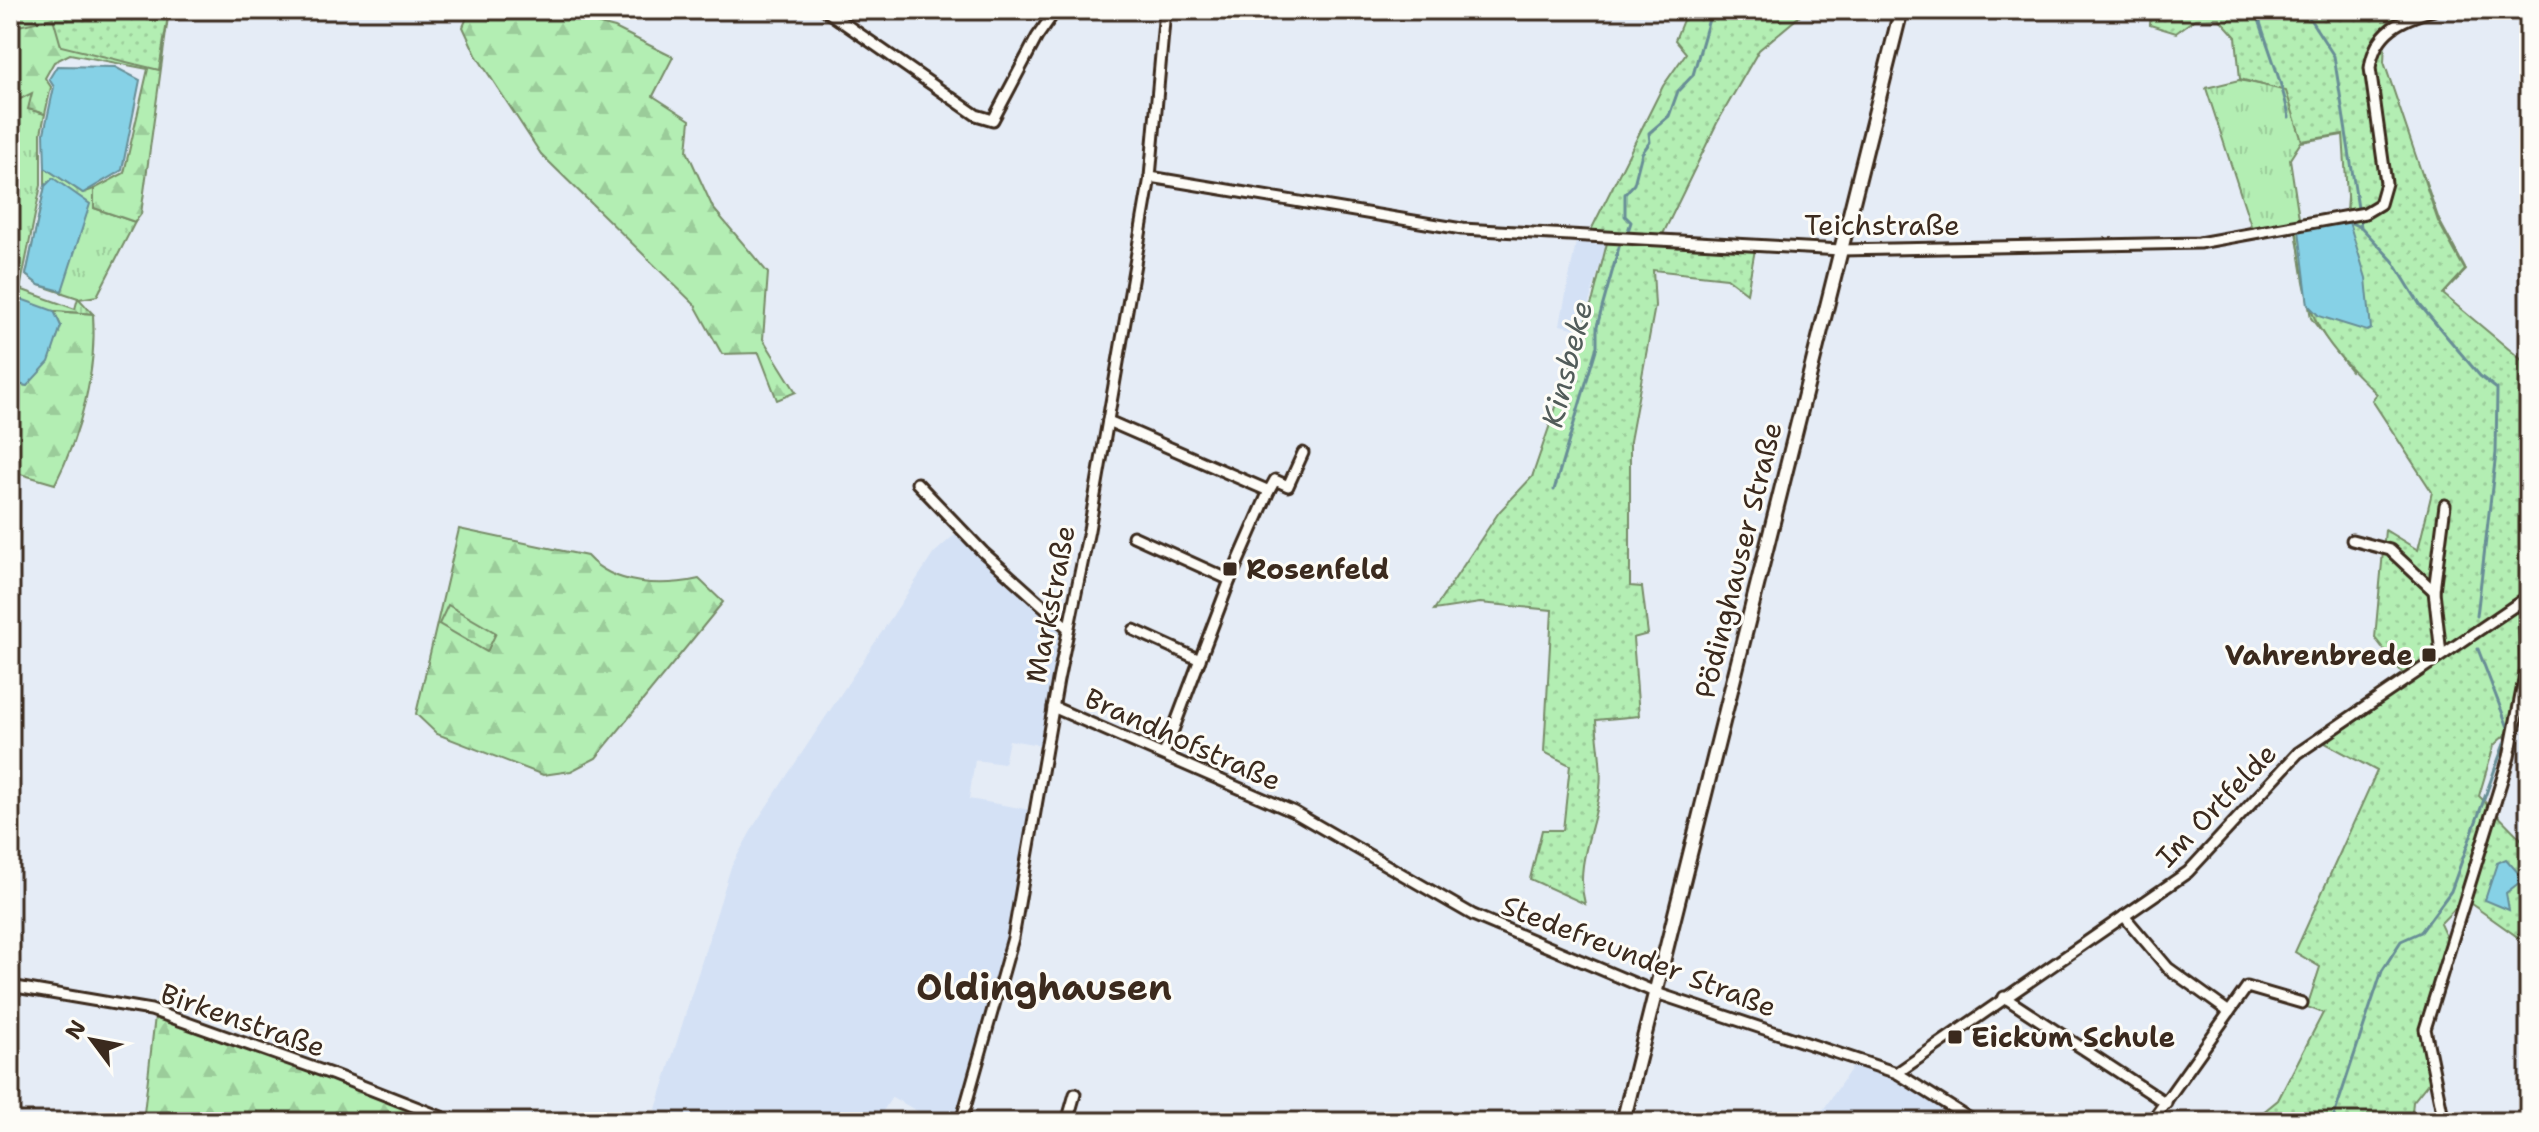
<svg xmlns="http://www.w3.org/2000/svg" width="2539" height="1132" font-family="'Shantell Sans',sans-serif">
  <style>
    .built { fill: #d4e1f5 }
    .grass { fill: url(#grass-tufts); stroke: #778c68; stroke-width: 2 }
    .forest { fill: url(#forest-firs); stroke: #778c68; stroke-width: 2 }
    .cemetery { fill: url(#cemetery-stones); stroke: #778c68; stroke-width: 2 }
    .park { fill: url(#park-dots); stroke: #778c68; stroke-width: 2 }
    .water { fill: #86d1e6; stroke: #688e96; stroke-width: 2 }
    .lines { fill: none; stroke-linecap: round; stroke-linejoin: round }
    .stream { stroke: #688e96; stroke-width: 3 }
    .street-casing { stroke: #3b2a1e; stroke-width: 15 }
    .secondary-casing { stroke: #3b2a1e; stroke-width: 18 }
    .street { stroke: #fdfcf7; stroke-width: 9 }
    .secondary { stroke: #fdfcf7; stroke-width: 12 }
    .poi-dot { fill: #3b2a1e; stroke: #fdfcf7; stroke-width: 3 }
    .labels { text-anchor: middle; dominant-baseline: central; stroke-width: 6; stroke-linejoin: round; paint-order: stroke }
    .street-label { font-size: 28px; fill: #3b2a1e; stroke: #fdfcf7 }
    .poi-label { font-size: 28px; font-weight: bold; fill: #3b2a1e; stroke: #fdfcf7; text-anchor: start }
    .water-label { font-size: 30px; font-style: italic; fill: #525c5a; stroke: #fdfcf7 }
    .district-label { font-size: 36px; font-weight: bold; fill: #3b2a1e; stroke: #fdfcf7 }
  </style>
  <defs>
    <pattern id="grass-tufts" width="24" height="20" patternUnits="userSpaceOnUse" patternTransform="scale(2)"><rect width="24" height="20" fill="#b3eeb3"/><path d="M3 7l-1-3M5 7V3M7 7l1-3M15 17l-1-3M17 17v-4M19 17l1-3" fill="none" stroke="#9bcc9a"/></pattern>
    <pattern id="forest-firs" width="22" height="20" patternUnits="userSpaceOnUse" patternTransform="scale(2)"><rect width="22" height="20" fill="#b3eeb3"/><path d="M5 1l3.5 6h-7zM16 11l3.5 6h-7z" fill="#9bcc9a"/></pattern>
    <pattern id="cemetery-stones" width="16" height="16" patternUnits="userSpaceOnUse" patternTransform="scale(2)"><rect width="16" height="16" fill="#b3eeb3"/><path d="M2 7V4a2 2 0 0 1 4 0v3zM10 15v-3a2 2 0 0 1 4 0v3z" fill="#9bcc9a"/></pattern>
    <pattern id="park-dots" width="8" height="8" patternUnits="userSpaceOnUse" patternTransform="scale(2)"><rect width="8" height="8" fill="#b3eeb3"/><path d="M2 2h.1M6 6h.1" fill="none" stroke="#9bcc9a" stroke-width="1.8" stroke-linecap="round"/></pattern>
  </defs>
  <rect width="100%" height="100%" fill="#e5ecf6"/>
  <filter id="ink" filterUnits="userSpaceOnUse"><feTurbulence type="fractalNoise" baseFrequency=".0125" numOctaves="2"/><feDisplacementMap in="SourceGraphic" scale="16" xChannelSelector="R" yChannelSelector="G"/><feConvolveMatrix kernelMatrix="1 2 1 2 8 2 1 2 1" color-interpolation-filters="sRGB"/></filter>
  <g filter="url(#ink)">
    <g class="built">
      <polygon points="1577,237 1608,239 1581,330 1560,325"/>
      <polygon points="959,531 1058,623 1060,631 1040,745 1009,740 1004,764 975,760 969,799 1031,810 997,986 955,1122 937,1122 892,1097 876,1122 652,1122 731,867 755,824 934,553"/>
      <polygon points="1853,1066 1890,1077 1963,1122 1826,1122 1819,1116"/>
    </g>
    <g class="grass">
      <polygon points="2239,80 2278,88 2341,91 2343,135 2301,142 2290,159 2299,218 2346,211 2347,197 2423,174 2439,220 2466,270 2444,293 2402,246 2411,313 2351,371 2311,318 2296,232 2255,238 2206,88"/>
      <polygon points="33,92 29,109 45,114 41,133 41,185 20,289 75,309 78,298 39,285 26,275 45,186 45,168 83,193 94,189 94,208 135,222 97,296 79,299 93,314 55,311 27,386 10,383 10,104"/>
    </g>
    <g class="forest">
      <polygon points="10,10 169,10 141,214 135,222 94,208 94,189 124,173 148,69 70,54 54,62 45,78 51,87 45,114 28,109 32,93 10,104"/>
      <polygon points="470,10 546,10 615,28 673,57 653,96 690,120 687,151 713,208 768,273 763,339 796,392 777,400 759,353 722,354 695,305 541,154 476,55 463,27"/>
      <path d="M54,311L93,314C97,371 81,433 55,484L10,471V383L27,386L61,326Z"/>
      <path d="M459,529L587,556C614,586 662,587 699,579L723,602L596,758L571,771L543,775L437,734L416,714Z"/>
      <polygon points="155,1016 419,1112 413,1122 143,1122"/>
    </g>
    <polygon class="cemetery" points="448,605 496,633 487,652 439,624"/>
    <g class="park">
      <polygon points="10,10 169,10 159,70 61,46 53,18 10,28"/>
      <path d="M1687,10H1807L1759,50L1717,123L1661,238L1756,244L1747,293L1727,278L1653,270L1655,306L1630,441V586L1642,587L1648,634L1633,638L1639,716L1596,720C1597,741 1603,767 1600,788C1596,827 1574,863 1585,904L1530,879L1542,830H1563L1570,765L1544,752L1552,610L1480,603L1434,610L1499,512L1532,477L1593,299L1608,239L1587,238L1663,86L1686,53L1675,40Z"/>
      <path d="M2151,10H2437L2399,25L2385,40L2384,62L2438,221L2465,270L2443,294L2529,366V656L2507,733L2494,745L2479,796L2529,847V945L2464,899L2440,924L2449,943L2427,1037L2439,1069L2413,1102L2411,1122H2251L2278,1100L2323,1013L2307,1007L2320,967L2295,952L2377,771L2325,743L2410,683L2375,638L2385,530L2418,550L2432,492L2372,400L2377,394C2309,329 2308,318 2296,227L2333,220L2348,211L2343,134L2302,141L2286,91L2240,79L2236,37L2219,18L2195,19L2176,33L2150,25Z"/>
    </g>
    <g class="water">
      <polygon points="57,66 115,67 140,80 122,170 83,193 45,168 44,133 54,87 49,79"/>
      <polygon points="53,178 90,204 62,291 39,285 26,275 45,186"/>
      <polygon points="2349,222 2366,278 2371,329 2367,331 2319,316 2308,305 2299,230"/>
      <polygon points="10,295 54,311 61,326 49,362 27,386 10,382"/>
      <polygon points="2506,859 2520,875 2520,882 2506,893 2509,910 2485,900 2497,863"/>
    </g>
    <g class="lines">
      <g class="stream">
        <path d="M2256,10C2267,46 2282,80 2289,117"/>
        <polyline points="2304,10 2334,56 2361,227 2393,261 2420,305 2480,376 2497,389 2496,453 2477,616"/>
        <polyline points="2349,222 2360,227"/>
        <polyline points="1628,231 1631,222 1625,216 1625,194 1634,184 1642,153 1650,142 1649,133 1669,116 1678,91 1693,75 1709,19 1718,10"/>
        <polyline points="1554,490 1597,346 1597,326 1619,247"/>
        <polyline points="2332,1122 2382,971 2401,941 2421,932 2451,891 2509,730 2478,649"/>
      </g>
      <defs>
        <g id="street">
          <polyline points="825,10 976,115 993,120 1037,37 1056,10"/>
          <path d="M1150,177L1462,229L1841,250L2199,243L2365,213L2380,204L2386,183L2370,68C2375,31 2401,19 2434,10"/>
          <polyline points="1108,421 1269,491 1230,580 1164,754"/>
          <polyline points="917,483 983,552 1068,628"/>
          <polyline points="1269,491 1275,480 1288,486 1303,453"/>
          <polyline points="1133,536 1230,580"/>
          <polyline points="2352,540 2390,550 2434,591"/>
          <polyline points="1134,630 1200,660"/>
          <polyline points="2441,654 2434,591 2445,505"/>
          <polyline points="1053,707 1294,812 1473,915 1662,995 1897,1073 1975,1122"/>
          <polyline points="2124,916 2168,968 2229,1012"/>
          <polyline points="10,986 151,1010 334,1075 454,1122"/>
          <polyline points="2004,997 2166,1103"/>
          <polyline points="1897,1073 2188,872 2298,753 2529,596"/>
          <polyline points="961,1122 1013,938 1058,680 1089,530 1150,177 1165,10"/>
          <polyline points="1067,1122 1075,1094"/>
          <polyline points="2151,1122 2247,987 2302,1003"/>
          <polyline points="2444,1122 2425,1029 2509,757 2526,669 2524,599"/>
        </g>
        <polyline id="secondary" points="1623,1122 1901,10"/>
      </defs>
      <use href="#street" class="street-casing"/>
      <use href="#secondary" class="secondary-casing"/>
      <use href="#street" class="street"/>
      <use href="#secondary" class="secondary"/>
    </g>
  </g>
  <g class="poi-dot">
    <rect x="1222" y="561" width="16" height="16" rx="4"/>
    <rect x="2421" y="647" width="16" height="16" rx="4"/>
    <rect x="1947" y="1029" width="16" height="16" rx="4"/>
  </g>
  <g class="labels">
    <g class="street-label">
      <text x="1882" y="225">Teichstraße</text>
      <text transform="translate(1738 560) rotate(-76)">Pödinghauser Straße</text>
      <text transform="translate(1050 604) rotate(-79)">Markstraße</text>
      <text transform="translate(1183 739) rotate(24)">Brandhofstraße</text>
      <text transform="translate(2216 805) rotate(-46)">Im Ortfelde</text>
      <text transform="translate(1639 956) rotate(21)">Stedefreunder Straße</text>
      <text transform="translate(243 1020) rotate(19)">Birkenstraße</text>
    </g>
    <g class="poi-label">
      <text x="1246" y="569">Rosenfeld</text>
      <text x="2413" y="655" text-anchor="end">Vahrenbrede</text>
      <text x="1971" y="1037">Eickum Schule</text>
    </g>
    <g class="water-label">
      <text transform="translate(1567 364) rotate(-76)">Kinsbeke</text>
    </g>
    <g class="district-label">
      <text x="1044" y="987">Oldinghausen</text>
    </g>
  </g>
  <rect width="2539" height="1132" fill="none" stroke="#fdfcf7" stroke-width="40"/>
  <rect x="20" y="20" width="2499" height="1092" fill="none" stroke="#3b2a1e" stroke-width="3" filter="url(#ink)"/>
  <g transform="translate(92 1040) rotate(302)" stroke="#fdfcf7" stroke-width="6" paint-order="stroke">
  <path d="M0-6L14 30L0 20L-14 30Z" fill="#3b2a1e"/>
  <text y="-12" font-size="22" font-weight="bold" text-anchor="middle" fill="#3b2a1e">N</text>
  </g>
</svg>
